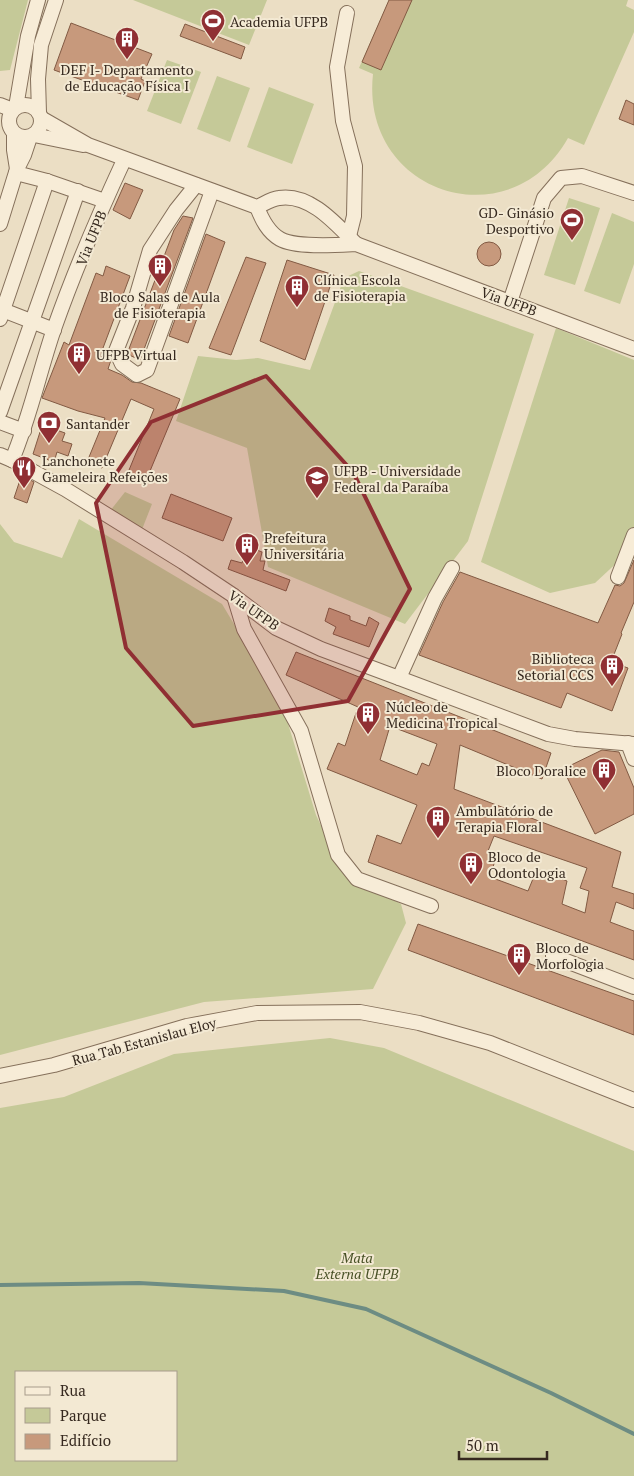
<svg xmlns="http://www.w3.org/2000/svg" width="634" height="1476" font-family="'PT Serif',serif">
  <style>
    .green { fill: #c5c998; fill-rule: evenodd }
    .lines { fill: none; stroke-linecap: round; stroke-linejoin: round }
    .stream { stroke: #6d8c83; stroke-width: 4 }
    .building { fill: #c7997c; stroke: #825a43; fill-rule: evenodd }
    .minor-casing { stroke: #85705b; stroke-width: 16 }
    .minor { stroke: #f7ecd7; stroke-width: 14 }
    .marked { fill: #902f33; fill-opacity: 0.2; stroke: #902f33; stroke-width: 4; stroke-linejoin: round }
    .labels { text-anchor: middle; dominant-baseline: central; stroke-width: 4; stroke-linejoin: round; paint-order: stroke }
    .poi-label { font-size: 14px; fill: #36291f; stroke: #f3e9d3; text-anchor: start }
    .street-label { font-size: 14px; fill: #36291f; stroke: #f3e9d3 }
    .park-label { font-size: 14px; font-style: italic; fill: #485126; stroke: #f3e9d3 }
  </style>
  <rect width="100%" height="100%" fill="#ebdec4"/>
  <g class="green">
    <polygon points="0,0 28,0 10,70 0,71"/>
    <polygon points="133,0 267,0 249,45"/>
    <path d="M389,0H628L626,6L634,10V32L584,145L568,138C509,242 360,193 373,74L359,68Z"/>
    <polygon points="167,60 201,72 181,124 147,111"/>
    <polygon points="217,76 250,88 230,142 197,129"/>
    <polygon points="269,87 314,104 292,164 247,147"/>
    <polygon points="569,198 600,208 575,285 544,275"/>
    <polygon points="612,213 634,222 634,264 620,304 584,291"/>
    <polygon points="359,271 534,334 468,541 405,624 268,567 247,448 176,421 198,356 236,360 258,358 310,370 344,278"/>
    <polygon points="556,328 634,360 634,529 623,557 595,583 550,593 481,562"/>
    <polygon points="125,492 152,504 141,532 110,511"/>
    <polygon points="79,519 222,604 282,704 316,815 344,874 401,904 406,923 373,989 204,1002 0,1055 0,524 14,542 62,558"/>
    <path d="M330,1038L384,1048L634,1151V1476H0V1108L64,1097L174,1054ZM16,1372H176V1460H16Z"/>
  </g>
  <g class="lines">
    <polyline class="stream" points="0,1285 139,1283 284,1291 366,1309 551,1393 634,1434"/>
  </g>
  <g class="building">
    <polygon points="389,0 412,0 381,70 362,62"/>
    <polygon points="71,23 152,54 141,79 145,81 138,100 54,70"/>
    <polygon points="185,24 245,47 241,59 180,36"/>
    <polygon points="626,100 634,104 634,125 619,119"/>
    <polygon points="125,183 143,190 130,219 113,210"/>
    <polygon points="183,216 193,218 140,360 127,354 174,230"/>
    <polygon points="206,234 225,242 188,343 169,336"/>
    <circle cx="489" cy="254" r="12"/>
    <polygon points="246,257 266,263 231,355 209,348"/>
    <polygon points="287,260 334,275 305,360 260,341"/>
    <polygon points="106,266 130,276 100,356 111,360 108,369 122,375 132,382 141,383 180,399 145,483 127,475 154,409 131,399 102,468 87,462 105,418 78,411 42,398 64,342 69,345 96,273 103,276"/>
    <polygon points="51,428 65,433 62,441 72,444 68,456 57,452 54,462 33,454 40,432 49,435"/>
    <polygon points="19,474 34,482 27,503 14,498 20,480"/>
    <polygon points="171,494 232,518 223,541 162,518"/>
    <polygon points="247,546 262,552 260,561 265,561 263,570 290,580 286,591 228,569 231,560 242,563"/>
    <polygon points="634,560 634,602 621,633 622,634 611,662 628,668 612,711 567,693 561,708 419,655 443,602 460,572 598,623 615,585 620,586 624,583"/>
    <polygon points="329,608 350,616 350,620 366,626 369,617 379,623 369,647 333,634 336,627 325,621"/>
    <path d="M296,652L551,753L542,779L460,745L454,789L621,852L612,887L634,894V909L616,902L610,922L634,931V960L368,862L377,835L401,844L417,805L327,769L338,743L345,746L358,707L286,675ZM390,726L437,744L429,766L422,763L417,775L380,760ZM494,836L587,868L580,888L589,891L585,913L562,904L567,881L537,869L528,891L490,877L497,854L488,851Z"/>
    <polygon points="602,750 619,752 634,788 634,814 595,834 563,769"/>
    <polygon points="418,924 634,1001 634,1035 408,950"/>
  </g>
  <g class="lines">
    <defs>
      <g id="minor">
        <polyline points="347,13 337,67 343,121 355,166 354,216 347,244"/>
        <circle cx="25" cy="121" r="16"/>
        <polyline points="0,105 13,110"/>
        <polyline points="16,107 28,36 38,0"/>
        <polyline points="39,113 38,79 41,45 56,0"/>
        <path d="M41,118L88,145L257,207C264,204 271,199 279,198C310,193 336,224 356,244"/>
        <polyline points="14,133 14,150 17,169"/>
        <polyline points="34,135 83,145"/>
        <polyline points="16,173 47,181 105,201"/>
        <polyline points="196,185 176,210 150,250 133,308 116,351 122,364 137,375 147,370 212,191"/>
        <path d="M257,207C262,220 268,232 280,239C296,248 337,245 356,244L634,349"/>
        <polyline points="0,224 17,169 24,155 30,137"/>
        <polyline points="510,302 544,198 561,178 582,176 634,193"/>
        <polyline points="0,309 54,330"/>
        <polyline points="0,319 47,181"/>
        <polyline points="0,412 78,191"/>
        <polyline points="0,422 24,431"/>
        <polyline points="0,455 12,460 65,489 183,562 234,596 276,628 321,649 399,678 435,598 452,568"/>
        <path d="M12,460C30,417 39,373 54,329C74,272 99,214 124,160"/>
        <polyline points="618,577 634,535"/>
        <polyline points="234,596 244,629 301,731 338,855 357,879 431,906"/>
        <polyline points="399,678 548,734 575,739 634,744"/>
        <polyline points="628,743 634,759"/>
        <polyline points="553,956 634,987"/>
        <polyline points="0,1076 54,1065 187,1026 257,1013 360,1012 419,1023 490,1043 634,1100"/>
      </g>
    </defs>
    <use href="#minor" class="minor-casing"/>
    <use href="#minor" class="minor"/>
  </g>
  <path class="marked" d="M266,376L353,472L410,589L348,701L193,726L126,648L96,503L151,422Z"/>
  <defs>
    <symbol id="stadium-pin" viewBox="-11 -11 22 30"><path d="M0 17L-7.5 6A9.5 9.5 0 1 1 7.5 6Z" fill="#902f33" stroke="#f3e9d3"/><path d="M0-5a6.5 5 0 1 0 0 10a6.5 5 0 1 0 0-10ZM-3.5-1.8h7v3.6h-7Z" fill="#fff"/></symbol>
    <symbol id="building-pin" viewBox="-11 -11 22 30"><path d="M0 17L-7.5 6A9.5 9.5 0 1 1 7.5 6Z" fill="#902f33" stroke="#f3e9d3"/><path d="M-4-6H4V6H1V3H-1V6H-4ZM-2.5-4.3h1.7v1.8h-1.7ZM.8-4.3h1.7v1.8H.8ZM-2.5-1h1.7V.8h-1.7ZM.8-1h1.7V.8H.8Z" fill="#fff"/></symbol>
    <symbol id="bank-pin" viewBox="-11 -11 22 30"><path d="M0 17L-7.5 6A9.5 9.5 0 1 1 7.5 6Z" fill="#902f33" stroke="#f3e9d3"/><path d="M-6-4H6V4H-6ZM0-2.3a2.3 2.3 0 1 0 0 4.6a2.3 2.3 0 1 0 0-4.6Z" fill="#fff"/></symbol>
    <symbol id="restaurant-pin" viewBox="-11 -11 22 30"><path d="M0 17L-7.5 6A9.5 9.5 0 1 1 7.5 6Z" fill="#902f33" stroke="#f3e9d3"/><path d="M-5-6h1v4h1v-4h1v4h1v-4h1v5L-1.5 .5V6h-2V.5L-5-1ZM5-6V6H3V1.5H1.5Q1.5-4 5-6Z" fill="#fff"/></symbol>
    <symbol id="university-pin" viewBox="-11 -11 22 30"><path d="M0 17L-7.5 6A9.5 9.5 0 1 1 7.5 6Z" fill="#902f33" stroke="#f3e9d3"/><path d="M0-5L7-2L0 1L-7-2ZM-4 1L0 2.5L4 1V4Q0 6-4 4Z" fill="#fff"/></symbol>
  </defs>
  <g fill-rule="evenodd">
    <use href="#stadium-pin" x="199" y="7" width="28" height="38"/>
    <use href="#building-pin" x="113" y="25" width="28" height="38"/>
    <use href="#stadium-pin" x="558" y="206" width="28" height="38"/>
    <use href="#building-pin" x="146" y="252" width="28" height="38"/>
    <use href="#building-pin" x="283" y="273" width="28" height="38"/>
    <use href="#building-pin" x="65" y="340" width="28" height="38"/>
    <use href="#bank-pin" x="35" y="409" width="28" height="38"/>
    <use href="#restaurant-pin" x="10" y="454" width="28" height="38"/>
    <use href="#university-pin" x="303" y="464" width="28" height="38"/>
    <use href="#building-pin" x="233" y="531" width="28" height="38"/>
    <use href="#building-pin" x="598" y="652" width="28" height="38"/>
    <use href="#building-pin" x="354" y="700" width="28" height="38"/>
    <use href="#building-pin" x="590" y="756" width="28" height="38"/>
    <use href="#building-pin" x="424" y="804" width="28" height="38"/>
    <use href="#building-pin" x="457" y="850" width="28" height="38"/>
    <use href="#building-pin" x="505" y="941" width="28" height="38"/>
  </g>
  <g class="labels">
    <g class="poi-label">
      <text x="230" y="21">Academia UFPB</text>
      <text x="127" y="69" text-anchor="middle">DEF I- Departamento<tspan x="127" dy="16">de Educação Física I</tspan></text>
      <text x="554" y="212" text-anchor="end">GD- Ginásio<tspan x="554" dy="16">Desportivo</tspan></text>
      <text x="314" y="279">Clínica Escola<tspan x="314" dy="16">de Fisioterapia</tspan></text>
      <text x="160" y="296" text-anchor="middle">Bloco Salas de Aula<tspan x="160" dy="16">de Fisioterapia</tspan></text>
      <text x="96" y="354">UFPB Virtual</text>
      <text x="66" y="423">Santander</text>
      <text x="42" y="460">Lanchonete<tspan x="42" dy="16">Gameleira Refeições</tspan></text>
      <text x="334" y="470">UFPB - Universidade<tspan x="334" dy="16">Federal da Paraíba</tspan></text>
      <text x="264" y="537">Prefeitura<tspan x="264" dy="16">Universitária</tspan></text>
      <text x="594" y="658" text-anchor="end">Biblioteca<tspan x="594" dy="16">Setorial CCS</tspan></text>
      <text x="386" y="706">Núcleo de<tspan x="386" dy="16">Medicina Tropical</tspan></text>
      <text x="586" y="770" text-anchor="end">Bloco Doralice</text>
      <text x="456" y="810">Ambulatório de<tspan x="456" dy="16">Terapia Floral</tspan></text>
      <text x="488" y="856">Bloco de<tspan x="488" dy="16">Odontologia</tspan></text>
      <text x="536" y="947">Bloco de<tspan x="536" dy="16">Morfologia</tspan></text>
    </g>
    <g class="street-label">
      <text transform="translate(91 238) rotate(-68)">Via UFPB</text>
      <text transform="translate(509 301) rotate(20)">Via UFPB</text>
      <text transform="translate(254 610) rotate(35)">Via UFPB</text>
      <text transform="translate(144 1041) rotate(-15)">Rua Tab Estanislau Eloy</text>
    </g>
    <g class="park-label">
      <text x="357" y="1257">Mata<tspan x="357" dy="16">Externa UFPB</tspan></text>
    </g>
  </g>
  <rect x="15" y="1371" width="162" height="90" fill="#f3e9d3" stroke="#a79c8b"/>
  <rect x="25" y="1387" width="25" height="8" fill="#f7ecd7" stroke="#a79c8b"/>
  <text x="60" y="1396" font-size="15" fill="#36291f">Rua</text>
  <rect x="25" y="1408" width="25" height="15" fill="#c5c998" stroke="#a79c8b"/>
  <text x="60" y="1421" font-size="15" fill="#36291f">Parque</text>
  <rect x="25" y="1434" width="25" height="15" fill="#c7997c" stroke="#a79c8b"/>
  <text x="60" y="1446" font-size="15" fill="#36291f">Edifício</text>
  <path d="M459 1451v8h88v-8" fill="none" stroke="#36291f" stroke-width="2.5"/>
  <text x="466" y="1451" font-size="15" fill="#36291f" stroke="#f3e9d3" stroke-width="4" paint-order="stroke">50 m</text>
</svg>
